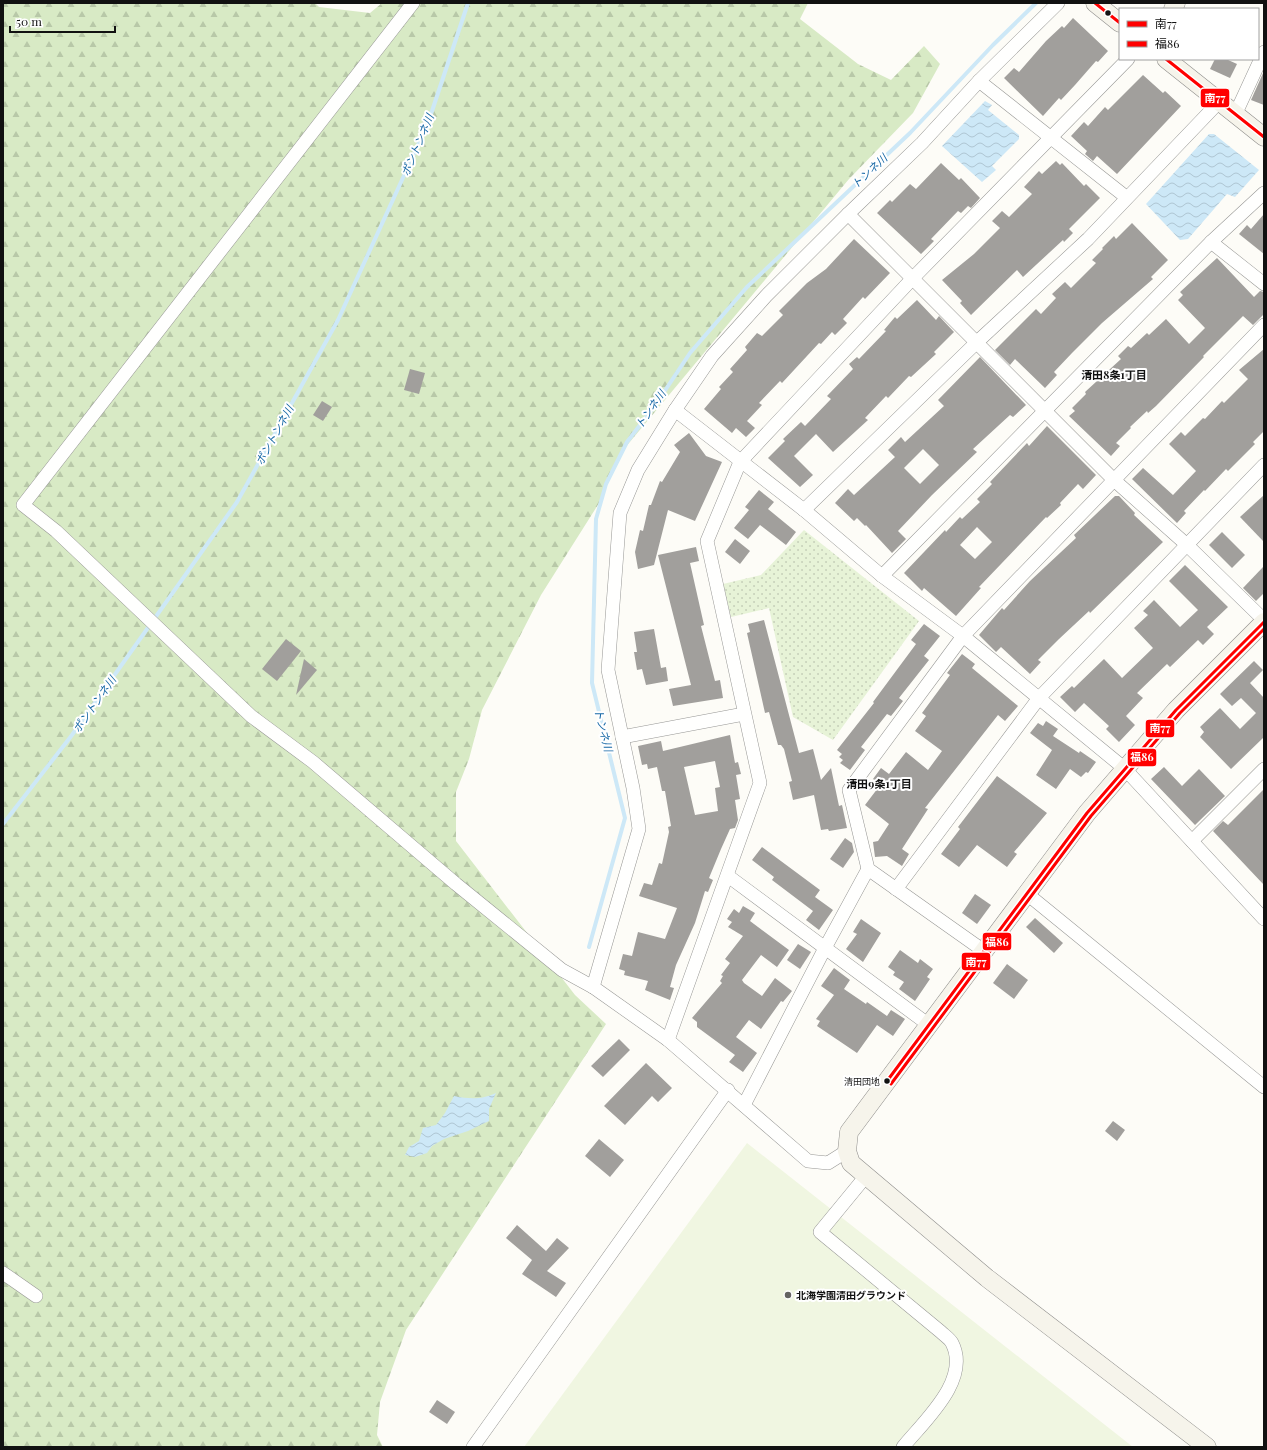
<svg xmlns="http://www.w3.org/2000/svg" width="1267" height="1450" font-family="'Playfair Display','Noto Sans JP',serif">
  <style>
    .forest { fill: url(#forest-firs) }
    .park { fill: url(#park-dots) }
    .pitch { fill: #f0f6e1 }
    .water { fill: url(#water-waves) }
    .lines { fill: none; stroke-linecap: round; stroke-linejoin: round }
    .stream { stroke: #cde8f7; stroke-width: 4 }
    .building { fill: #a19f9c; fill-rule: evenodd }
    .street-casing { stroke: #979795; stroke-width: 14 }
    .secondary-casing { stroke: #8e8d8b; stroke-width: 19 }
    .street { stroke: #fffffe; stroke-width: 13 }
    .secondary { stroke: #f6f4eb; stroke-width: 18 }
    .bus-1-casing { stroke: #fff; stroke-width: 6 }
    .bus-2-casing { stroke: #fff; stroke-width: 6 }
    .bus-1 { stroke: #f00; stroke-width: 3 }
    .bus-2 { stroke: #f00; stroke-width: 3 }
    .bus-dot { fill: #111; stroke: #fff; stroke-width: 1.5 }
    .poi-dot { fill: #646362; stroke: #fff; stroke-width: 1.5 }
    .labels { text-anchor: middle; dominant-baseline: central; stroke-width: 4; stroke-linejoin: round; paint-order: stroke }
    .bus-label { font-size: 9px; fill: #111; stroke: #fff; text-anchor: end }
    .poi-label { font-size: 10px; font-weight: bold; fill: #111; stroke: #fff; text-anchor: start }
    .water-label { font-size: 11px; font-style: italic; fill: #1768a6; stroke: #fff }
    .neighbourhood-label { font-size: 11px; font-weight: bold; fill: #111; stroke: #fff }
    .line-badge { stroke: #fff; stroke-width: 1.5 }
    .badge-label { font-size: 11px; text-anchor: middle; font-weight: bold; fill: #fff }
  </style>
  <defs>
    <pattern id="forest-firs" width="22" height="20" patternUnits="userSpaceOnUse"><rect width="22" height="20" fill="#d8eac5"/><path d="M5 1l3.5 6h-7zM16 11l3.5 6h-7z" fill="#b8c8a8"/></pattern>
    <pattern id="park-dots" width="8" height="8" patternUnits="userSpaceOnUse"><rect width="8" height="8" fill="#e7f3d7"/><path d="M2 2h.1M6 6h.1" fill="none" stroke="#c5cfb8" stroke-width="1.8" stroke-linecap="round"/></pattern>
    <pattern id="water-waves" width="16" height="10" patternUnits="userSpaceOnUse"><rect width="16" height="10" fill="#cde8f7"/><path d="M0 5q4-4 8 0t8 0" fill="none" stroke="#afc6d3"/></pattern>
  </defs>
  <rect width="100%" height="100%" fill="#fdfcf7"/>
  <polygon class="forest" points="3,3 315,3 319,7 370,13 382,3 808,3 800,19 858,64 891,80 924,46 940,64 913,113 849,179 619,455 601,500 541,595 482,710 469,759 456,792 456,841 575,995 606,1024 406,1330 380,1402 377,1435 383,1447 3,1447"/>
  <polygon class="park" points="804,530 919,621 833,740 793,717 769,608 731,617 723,584 761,575"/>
  <polygon class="pitch" points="747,1143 1133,1447 524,1447"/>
  <g class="water">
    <polygon points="985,101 992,105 988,110 1019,135 1019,139 992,166 996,170 982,182 942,146"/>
    <polygon points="1209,134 1214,134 1259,170 1235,197 1227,194 1188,239 1180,240 1146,204"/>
    <path d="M496,1093L489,1109V1121L468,1131L444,1139L432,1146L427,1153L415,1157L405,1155L409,1147L419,1141L423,1128L436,1125L445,1113L454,1096C470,1099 481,1100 496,1093Z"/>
  </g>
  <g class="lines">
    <g class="stream">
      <polyline points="3,824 72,735 237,502 338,320 428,123 468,3"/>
      <polyline points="589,947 625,818 592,683 596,519 606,484 627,442 654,407 690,353 747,287 910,133 993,45 1036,3"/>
    </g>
  </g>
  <g class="building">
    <polygon points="1073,18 1108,51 1098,62 1096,61 1075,85 1061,100 1059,98 1043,116 1004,78 1014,68 1019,72 1046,41 1062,26 1064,28"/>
    <polygon points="1215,59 1226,59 1237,64 1230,78 1210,69"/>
    <polygon points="1264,71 1264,105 1251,100"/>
    <polygon points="1143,75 1163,93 1165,91 1181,106 1117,174 1097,156 1093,161 1085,154 1087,151 1071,136 1084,122 1088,126 1105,107 1108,110"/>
    <polygon points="1056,161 1060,165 1062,163 1084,186 1086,184 1100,198 1069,229 1073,233 1064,242 1063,240 1023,277 1017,270 971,315 960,303 962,301 942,280 974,254 1000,228 992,221 1002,211 1009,217 1032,194 1024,187 1039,171 1042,174"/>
    <polygon points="941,163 959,180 961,178 980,198 971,208 968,206 961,213 958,211 931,239 934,241 921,254 877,213 890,200 892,202 910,184 916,189"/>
    <polygon points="1264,214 1264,254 1239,234 1247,225 1251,229"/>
    <polygon points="1132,223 1168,260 1151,277 1153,279 1102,323 1072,353 1054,372 1057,375 1045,388 1015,359 1010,365 995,350 1036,309 1041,314 1056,298 1052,294 1065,282 1071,288 1096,263 1092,260 1103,249 1102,248 1114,236 1116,239"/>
    <polygon points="854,239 890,273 865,299 863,297 843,319 847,323 835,335 832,332 821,344 819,343 782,383 780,381 759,403 762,405 747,421 755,428 746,437 736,428 732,433 704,409 721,389 719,387 733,372 730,369 747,350 745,347 757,333 762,336 783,315 779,311 807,283 826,269"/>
    <polygon points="1217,258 1254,297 1260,291 1264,292 1264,314 1253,325 1243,316 1203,356 1204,357 1156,406 1148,413 1147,411 1130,427 1131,428 1116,443 1120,446 1111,456 1069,416 1075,411 1072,408 1086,394 1085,392 1121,359 1118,356 1128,346 1131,348 1147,333 1149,335 1166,319 1189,344 1205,328 1178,300 1183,295 1180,292"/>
    <polygon points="917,300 936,320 939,316 954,332 934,352 936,354 911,377 909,376 888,398 886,396 865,418 868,420 833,452 816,434 794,456 813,475 800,487 768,458 785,441 783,439 801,422 805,426 831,399 827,396 853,369 849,364 857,357 859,359 886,331 884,330 895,317 897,319"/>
    <polygon points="1264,349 1264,431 1253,442 1255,444 1228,471 1226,469 1205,491 1204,490 1184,511 1186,513 1177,523 1132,479 1143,468 1173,495 1196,471 1169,444 1181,432 1185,436 1203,418 1205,419 1222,401 1224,403 1248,379 1239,370"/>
    <path d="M980,357L1026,405L1013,417L1010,415L973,449L977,452L932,495L898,531L906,539L892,553L866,525L865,526L857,518L854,521L835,503L848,489L854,495L895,457L888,450L901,437L905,442L944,406L938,400ZM923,449L939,465L920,484L904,468Z"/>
    <polygon points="410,369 425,373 419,394 404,390"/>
    <polygon points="322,401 332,407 323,421 313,415"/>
    <path d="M1047,426L1096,475L1083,489L1078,484L1060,503L1061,505L1047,518L1046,517L979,587L981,588L956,616L924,588L922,591L904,573L945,530L946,532L960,517L962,519L980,502L977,499L992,484L990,482L1027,443L1029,446ZM977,527L992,542L975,559L960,545Z"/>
    <polygon points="689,433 706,456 722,462 695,521 668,510 654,565 638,569 635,552 640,530 643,531 649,505 651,505 660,481 662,482 680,452 674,445"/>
    <polygon points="759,490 774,502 768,509 796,532 786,545 760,525 748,539 734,528 749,510 745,507"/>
    <polygon points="1264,495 1264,542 1240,517"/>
    <polygon points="1115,496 1119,496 1135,513 1134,515 1163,542 1090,613 1089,611 1059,639 1038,660 1041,662 1030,674 1001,647 996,652 979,635 1002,608 1004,610 1030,581 1076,538 1074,535"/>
    <polygon points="1222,532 1245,555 1232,568 1209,545"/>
    <polygon points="735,539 750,551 740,564 725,552"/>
    <polygon points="696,547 699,561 690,563 704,625 701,626 715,681 720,680 723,698 673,706 669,689 691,685 658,555"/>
    <polygon points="1185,565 1228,607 1207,627 1214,634 1203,645 1198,640 1170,667 1167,664 1137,693 1143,698 1126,716 1135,725 1119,742 1106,729 1109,726 1084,703 1075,712 1060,697 1072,686 1074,688 1104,659 1122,678 1153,648 1134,628 1148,615 1143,611 1154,600 1180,627 1198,610 1169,581"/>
    <polygon points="1264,566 1264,593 1256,601 1243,588"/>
    <polygon points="764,620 799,753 813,749 821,780 831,768 839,806 842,805 847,828 829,831 828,829 821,830 814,795 793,800 789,782 792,781 784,749 781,745 778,745 769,712 765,713 747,633 750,632 748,624"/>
    <polygon points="924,624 940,636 924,656 929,660 899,698 903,701 891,716 887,714 861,747 865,750 850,770 840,763 843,760 839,757 842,754 837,750 874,703 873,702 916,644 911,640"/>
    <polygon points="654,629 661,668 666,667 668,681 646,685 642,669 637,670 634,652 637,652 634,632"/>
    <polygon points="286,639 301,651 277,681 262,669"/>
    <polygon points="962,654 975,664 972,668 1018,706 1005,721 998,715 925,808 928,809 902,849 909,854 902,866 887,856 875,857 873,842 878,841 889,824 865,805 881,784 873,779 881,768 889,774 906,752 928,770 942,751 915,731 926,716 922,713 950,675 947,673"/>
    <polygon points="304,659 317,670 296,695"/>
    <polygon points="1254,661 1263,670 1250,683 1264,698 1264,737 1231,769 1200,737 1204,732 1200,727 1220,708 1240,729 1256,713 1241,698 1232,706 1220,694"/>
    <polygon points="1046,721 1058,729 1053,736 1079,753 1080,751 1096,762 1088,773 1086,772 1081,777 1070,769 1056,789 1036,775 1052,750 1030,733 1038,723 1043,726"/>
    <path d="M730,735L735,763L738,762L741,774L736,775L740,799L735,800L738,820L735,828L730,829L721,849L709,878L713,880L708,892L705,891L695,923L676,965L670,987L674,988L670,1000L645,990L648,981L624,975L625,971L619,969L623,954L632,956L638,932L665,939L677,908L639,896L644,883L652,885L659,863L662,864L669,832L668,827L671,826L665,791H662L657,767L648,769L647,764L642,765L638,746L661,741L663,751ZM715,761L720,787L715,788L718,811L695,815L684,767Z"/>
    <polygon points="1164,767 1182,786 1199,769 1225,796 1195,825 1151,779"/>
    <polygon points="997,776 1047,813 1014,852 1017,854 1007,867 977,845 959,867 941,854 960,829 958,827"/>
    <polygon points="1264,789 1264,885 1213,831 1223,821 1228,825"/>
    <polygon points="845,838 852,843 854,852 843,868 830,859"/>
    <polygon points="762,847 820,890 815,897 833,910 819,930 806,920 813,911 772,880 774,877 752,860"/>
    <polygon points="975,894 991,905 977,924 962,913"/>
    <polygon points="743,906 755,913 750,921 789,950 777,967 761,955 742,980 744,983 762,996 775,978 792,991 783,1002 781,1001 761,1029 749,1020 736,1037 757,1053 743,1072 729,1062 735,1055 697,1027 697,1022 692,1018 722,983 720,981 723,976 721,975 730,963 725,959 743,936 728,927 732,922 727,919 734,909 739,913"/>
    <polygon points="1035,918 1063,943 1054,953 1026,927"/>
    <polygon points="861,919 881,933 863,962 846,949 857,934 853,932"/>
    <polygon points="798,944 811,952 800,969 787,960"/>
    <polygon points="900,950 918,963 920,959 933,969 927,977 930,979 915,1001 899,989 904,982 893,975 895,972 888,967"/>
    <polygon points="1007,964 1028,980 1014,999 993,983"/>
    <polygon points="834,968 850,980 844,989 866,1004 867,1002 887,1016 891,1010 905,1019 893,1036 877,1025 857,1053 817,1026 820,1021 816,1019 834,995 821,986"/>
    <polygon points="619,1039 630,1050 603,1077 591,1066"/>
    <polygon points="646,1063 672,1088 658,1102 652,1096 625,1125 604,1106"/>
    <polygon points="1113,1121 1125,1130 1117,1141 1105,1131"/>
    <polygon points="599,1139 624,1160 610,1177 585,1156"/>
    <polygon points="517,1225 546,1251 557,1238 569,1248 547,1271 566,1283 556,1297 522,1274 532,1260 506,1238"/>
    <polygon points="437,1400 455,1412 447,1424 429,1412"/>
  </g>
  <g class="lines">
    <defs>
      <g id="street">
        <polyline points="413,3 23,505 56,531 251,716 313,762 456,884 562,970 593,987"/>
        <polyline points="979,81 1126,197"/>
        <polyline points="1219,102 1088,239 976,343 804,510 882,576 963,636 1124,768 1264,919"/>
        <polyline points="1235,115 1264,52"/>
        <polyline points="848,214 1114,480 1187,545 1264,620"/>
        <polyline points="1211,242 1264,284"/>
        <polyline points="675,410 804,510"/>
        <polyline points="882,576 1211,242 1264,193"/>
        <polyline points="622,737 744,714"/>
        <polyline points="1192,841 1264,769"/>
        <polyline points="728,876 929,1025"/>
        <polyline points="896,889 1039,698 1264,465"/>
        <polyline points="1026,893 1264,1087"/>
        <polyline points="984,951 868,869 849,790 963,636 1264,325"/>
        <polyline points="668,1040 760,783 707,541 740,462 913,278 1128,59"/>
        <polyline points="744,1105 825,948 868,869"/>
        <polyline points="847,1151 828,1163 808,1161 668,1040 593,987 639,829 633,788 608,670 620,513 638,470 675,410 712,356 766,296 848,214 922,143 979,81 1058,3"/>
        <path d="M866,1176L820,1232L941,1332C944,1335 950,1339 952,1343C971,1380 924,1421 903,1447"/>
        <polyline points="3,1273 36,1296"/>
        <polyline points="473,1447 728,1090"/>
      </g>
      <g id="secondary">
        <polyline points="1095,3 1120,23"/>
        <polyline points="1173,9 1176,3"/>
        <polyline points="1166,59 1264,137"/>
        <polyline points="1207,1447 987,1278 851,1163 847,1151 849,1132 1087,813 1176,710 1264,622"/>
      </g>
    </defs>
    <use href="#street" class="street-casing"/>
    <use href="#secondary" class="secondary-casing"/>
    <use href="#street" class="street"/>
    <use href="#secondary" class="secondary"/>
    <defs>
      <g id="bus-1">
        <polyline points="1095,3 1120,23"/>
        <polyline points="1166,59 1264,137"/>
        <polyline points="887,1081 1087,813 1176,710 1264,622"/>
      </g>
      <polyline id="bus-2" points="891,1084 1091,816 1180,713 1264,629"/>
    </defs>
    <use href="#bus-1" class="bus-1-casing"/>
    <use href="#bus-2" class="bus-2-casing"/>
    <use href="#bus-1" class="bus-1"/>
    <use href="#bus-2" class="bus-2"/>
  </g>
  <g class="bus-dot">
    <circle cx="1108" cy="13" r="3.5"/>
    <circle cx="887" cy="1081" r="3.5"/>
  </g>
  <circle class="poi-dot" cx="788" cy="1295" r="4"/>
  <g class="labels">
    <g class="bus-label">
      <text x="880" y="1081">清田団地</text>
    </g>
    <g class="poi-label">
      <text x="796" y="1295">北海学園清田グラウンド</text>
    </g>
    <g class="water-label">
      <text transform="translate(417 145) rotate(-67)">ポントンネ川</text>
      <text transform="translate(869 171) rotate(-43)">トンネ川</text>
      <text transform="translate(650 409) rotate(-55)">トンネ川</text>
      <text transform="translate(274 435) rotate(-61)">ポントンネ川</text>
      <text transform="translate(94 704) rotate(-55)">ポントンネ川</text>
      <text transform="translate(604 730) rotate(76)">トンネ川</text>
    </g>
    <g class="neighbourhood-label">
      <text x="1114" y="374">清田8条1丁目</text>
      <text x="879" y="783">清田9条1丁目</text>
    </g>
  </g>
  <g class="line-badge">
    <rect x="1200" y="88" width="30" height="20" rx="4" fill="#f00"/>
    <rect x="1145" y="719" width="30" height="19" rx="4" fill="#f00"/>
    <rect x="1127" y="748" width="30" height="19" rx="4" fill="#f00"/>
    <rect x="982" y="932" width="30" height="19" rx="4" fill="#f00"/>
    <rect x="961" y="952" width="30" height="19" rx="4" fill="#f00"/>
  </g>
  <g class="badge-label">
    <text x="1215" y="102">南77</text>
    <text x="1160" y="732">南77</text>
    <text x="1142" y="761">福86</text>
    <text x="997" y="946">福86</text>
    <text x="976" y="966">南77</text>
  </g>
  <rect width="1267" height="1450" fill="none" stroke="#111111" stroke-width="8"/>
  <rect x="1119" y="8" width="140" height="52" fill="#ffffff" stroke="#a0a0a0"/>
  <rect x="1127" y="21" width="20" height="6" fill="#ff0000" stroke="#a0a0a0"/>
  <text x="1155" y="28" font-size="12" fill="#111111">南77</text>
  <rect x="1127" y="41" width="20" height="6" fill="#ff0000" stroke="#a0a0a0"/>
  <text x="1155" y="48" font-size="12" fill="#111111">福86</text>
  <path d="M10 26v6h105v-6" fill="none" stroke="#111111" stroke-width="2"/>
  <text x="16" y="26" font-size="12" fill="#111111" stroke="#ffffff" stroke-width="3" paint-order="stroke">50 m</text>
</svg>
